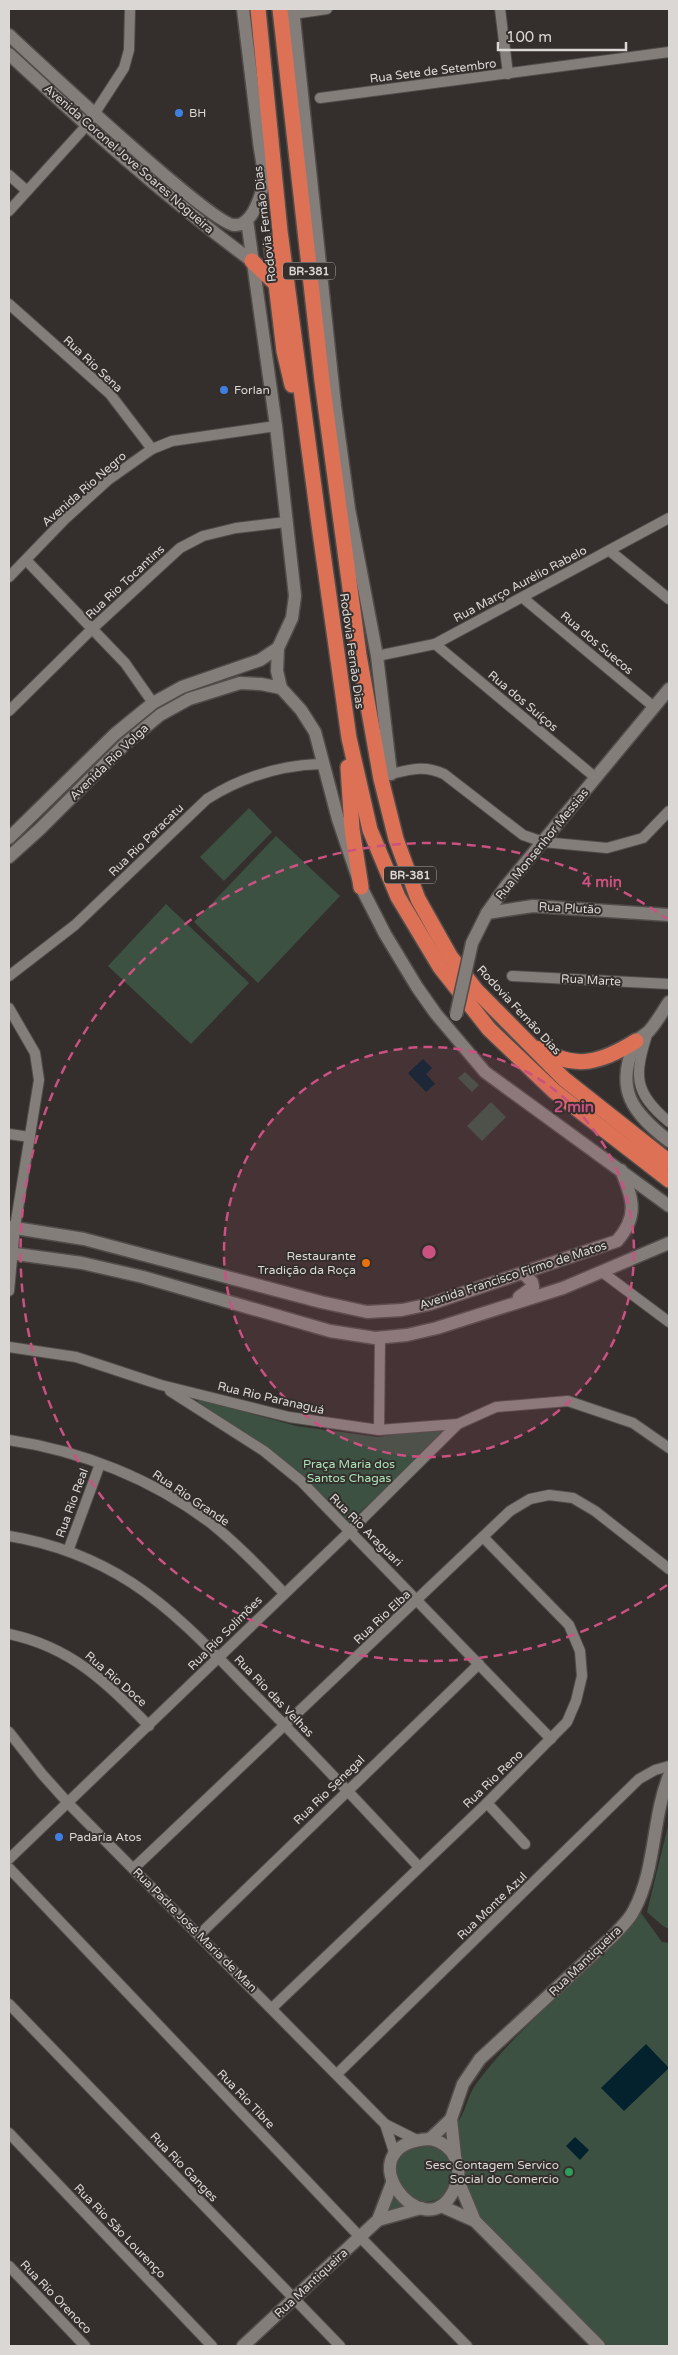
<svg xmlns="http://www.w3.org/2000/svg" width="678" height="2355" font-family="'Varela Round',sans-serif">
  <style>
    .green { fill: #3c5141 }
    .water { fill: #04212e }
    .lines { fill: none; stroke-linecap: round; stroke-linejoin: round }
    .minor-casing { stroke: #514d4a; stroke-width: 12 }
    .tertiary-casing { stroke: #514d4a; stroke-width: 15 }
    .motorway-casing { stroke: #514d4a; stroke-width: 18 }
    .minor { stroke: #847e7a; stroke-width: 10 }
    .tertiary { stroke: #847e7a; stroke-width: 12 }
    .motorway { stroke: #dc7156; stroke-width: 15 }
    .tertiary-bridge-casing { stroke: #514d4a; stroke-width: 15; stroke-linecap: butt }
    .tertiary-bridge { stroke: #847e7a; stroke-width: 12 }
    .ring { fill: none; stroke: #ca5180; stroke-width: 2.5; stroke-dasharray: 9 6 }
    .shop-dot { fill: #3f7fe0; stroke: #342f2c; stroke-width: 2 }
    .food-dot { fill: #e8710a; stroke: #342f2c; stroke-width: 2 }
    .leisure-dot { fill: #2e9e5b; stroke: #342f2c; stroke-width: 2 }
    .labels { text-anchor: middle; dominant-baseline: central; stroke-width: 4; stroke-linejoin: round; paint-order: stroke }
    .shield { fill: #342f2c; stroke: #a9a5a2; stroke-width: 1 }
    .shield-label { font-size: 11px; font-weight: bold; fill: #dbd7d5 }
    .street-label { font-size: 12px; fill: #dbd7d5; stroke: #342f2c }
    .poi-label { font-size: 12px; fill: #dbd7d5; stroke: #342f2c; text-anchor: start }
    .park-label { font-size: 12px; fill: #aae2b7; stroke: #342f2c }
    .centre { fill: #ca5180; stroke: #342f2c; stroke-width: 2.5 }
    .ring-label { font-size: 15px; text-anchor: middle; font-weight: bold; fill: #ca5180; stroke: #342f2c; stroke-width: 4; stroke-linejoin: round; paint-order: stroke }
  </style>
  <rect width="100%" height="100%" fill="#342f2c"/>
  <g class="green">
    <polygon points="249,808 272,832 224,881 200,857"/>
    <polygon points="276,836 340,896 258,983 194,922"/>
    <polygon points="166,904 249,983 191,1044 108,966"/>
    <polygon points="465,1072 479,1085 472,1092 458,1078"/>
    <polygon points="491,1102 506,1117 482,1141 467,1126"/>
    <polygon points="198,1399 296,1426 378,1437 439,1428 444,1435 346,1525 308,1480 262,1445 198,1406"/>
    <polygon points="669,1822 669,1929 663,1926 647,1912"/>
    <path d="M641,1913L662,1942L669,1943V2346H605L480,2220L462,2182L460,2139L456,2124C466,2113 467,2096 476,2084C523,2020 590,1973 641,1913Z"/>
    <circle cx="425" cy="2173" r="29"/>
    <polygon points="392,2192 404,2206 382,2213"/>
  </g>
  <g class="water">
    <polygon points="423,1059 432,1068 426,1074 435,1084 426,1092 408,1073"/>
    <polygon points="646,2044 669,2068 624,2111 601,2088"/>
    <polygon points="575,2137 589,2150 580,2160 566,2146"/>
  </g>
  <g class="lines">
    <defs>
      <g id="minor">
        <polyline points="500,9 508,74"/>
        <polyline points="293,14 327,9"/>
        <polyline points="320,98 669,52"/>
        <polyline points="9,175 27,191"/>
        <polyline points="9,211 87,125 124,68 129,50 130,9"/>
        <polyline points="9,304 110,394 152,449"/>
        <polyline points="610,551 669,599"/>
        <polyline points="26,560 125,663 153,703"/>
        <polyline points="9,577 65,519 108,480 152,449 172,441 276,426"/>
        <polyline points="523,598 654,707"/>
        <polyline points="435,644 596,778"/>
        <polyline points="377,656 435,644 669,518"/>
        <polyline points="9,711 93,628 180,548 203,536 236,528 286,522"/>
        <path d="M391,774C411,769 425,765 444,774L523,835L543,842L607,848L643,838L669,811"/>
        <path d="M9,976L75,925L207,799C242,777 281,765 322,764"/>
        <polyline points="512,976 669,984"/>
        <polyline points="9,1008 35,1053 39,1080 15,1227 9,1291"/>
        <path d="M648,1032C634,1075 633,1092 669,1122"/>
        <polyline points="9,1134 30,1137"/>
        <polyline points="602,1272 669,1322"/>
        <polyline points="9,1347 76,1357 161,1385 289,1417 379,1430 458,1424 496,1407 568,1401 633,1423 669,1448"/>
        <polyline points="170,1391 264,1451 301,1481 551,1739"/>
        <polyline points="379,1430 380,1337"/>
        <path d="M9,1440C82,1451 153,1479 212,1524C238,1545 261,1569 284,1593"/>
        <path d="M9,1536C51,1543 95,1559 132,1583C175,1611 213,1652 249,1689C307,1747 363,1807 419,1867"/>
        <polyline points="68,1551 100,1464"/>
        <path d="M9,1634C71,1647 106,1682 149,1726"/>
        <polyline points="9,1732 42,1774 68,1803 385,2124 417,2140"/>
        <polyline points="487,1803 525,1844"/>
        <polyline points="9,1859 349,1532 458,1424"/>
        <polyline points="9,1868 360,2237 467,2346"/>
        <polyline points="134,1868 510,1511 530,1499 549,1495 573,1498 595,1511 669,1569"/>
        <polyline points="199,1935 479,1664"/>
        <polyline points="9,2004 340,2346"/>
        <polyline points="272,2008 487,1803 567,1722 576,1701 582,1676 580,1651 569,1625 483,1537"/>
        <polyline points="337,2074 639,1779 655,1770 669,1766"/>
        <polyline points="385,2124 395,2155"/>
        <polyline points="9,2133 212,2346"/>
        <polyline points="9,2266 85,2346"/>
      </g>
      <g id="tertiary">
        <polyline points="293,9 335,406 349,509 377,656 391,774"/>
        <path d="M9,35C38,62 211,224 234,225C251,227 260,199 263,186C266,173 260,154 259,141C254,97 248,53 243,9"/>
        <path d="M9,54C87,126 166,198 252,261"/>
        <polyline points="247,220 276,426 295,596 292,618 278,648 277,671 281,688 301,710 315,732 338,819 361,887 385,934 417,987 436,1014 485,1072 669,1206"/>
        <polyline points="9,838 115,734 153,703 182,687 260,660 278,648"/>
        <polyline points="9,857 40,829 125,744 160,715 189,699 240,683 261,684 281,688"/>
        <polyline points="487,913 533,906 669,915"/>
        <polyline points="472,943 487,913 506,886 669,689"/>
        <path d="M669,1002C663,1011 657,1022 649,1031C645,1035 638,1038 635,1043C614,1090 633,1113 669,1141"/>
        <path d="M9,1227L84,1239L321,1302L367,1312L402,1310L430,1304L617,1241C639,1216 633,1199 621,1170"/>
        <polyline points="9,1253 82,1263 143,1277 330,1331 375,1338 407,1335 437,1328 563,1288 669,1243"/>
        <polyline points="519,1297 533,1287 532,1282 523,1273"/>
        <path d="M430,2139C454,2144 465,2167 454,2190C424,2253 341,2144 430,2139Z"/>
        <polyline points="430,2139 451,2119"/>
        <path d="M455,2156L451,2119L463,2084L480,2059L615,1934C622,1926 630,1919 634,1910C656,1869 652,1818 669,1776"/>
        <polyline points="458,2180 475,2221"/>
        <polyline points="441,2206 475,2221 599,2346"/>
        <polyline points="378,2220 421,2208"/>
        <polyline points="243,2346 378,2220 392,2183"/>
      </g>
      <g id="motorway">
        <polyline points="258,9 280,231 320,532 349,738 370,830 398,897 440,967 489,1029 554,1091 669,1180"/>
        <polyline points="280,9 322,381 359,655 381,779 396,839 418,899 450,956 476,990 564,1079 669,1162"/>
        <polyline points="271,242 284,351 292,385"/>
        <polyline points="252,261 276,284"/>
        <polyline points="348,767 352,829 361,887"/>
        <path d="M541,1048C575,1072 604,1061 636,1041"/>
      </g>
    </defs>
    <use href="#minor" class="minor-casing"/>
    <use href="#tertiary" class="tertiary-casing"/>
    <use href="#motorway" class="motorway-casing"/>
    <use href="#minor" class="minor"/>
    <use href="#tertiary" class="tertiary"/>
    <use href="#motorway" class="motorway"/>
    <defs>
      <polyline id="tertiary-bridge" points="456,1015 472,943"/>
    </defs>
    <use href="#tertiary-bridge" class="tertiary-bridge-casing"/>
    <use href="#tertiary-bridge" class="tertiary-bridge"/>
  </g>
  <circle cx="429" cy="1252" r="205" fill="#ca5180" fill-opacity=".12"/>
  <g class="ring">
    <circle cx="429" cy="1252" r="205"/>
    <path d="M667 1585A409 409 0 1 1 667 919"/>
  </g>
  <g class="shop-dot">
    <circle cx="179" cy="113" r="5"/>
    <circle cx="224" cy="390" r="5"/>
    <circle cx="59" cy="1837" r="5"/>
  </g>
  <circle class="food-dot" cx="366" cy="1263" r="5"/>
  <circle class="leisure-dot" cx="569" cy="2172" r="5"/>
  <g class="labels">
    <g class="shield">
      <rect x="283" y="262.5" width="52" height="17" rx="4"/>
      <rect x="384" y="866.5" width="52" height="17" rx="4"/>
    </g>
    <g class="shield-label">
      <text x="309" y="271">BR-381</text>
      <text x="410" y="875">BR-381</text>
    </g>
    <g class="street-label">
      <text transform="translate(433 71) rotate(-7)">Rua Sete de Setembro</text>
      <text transform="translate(129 159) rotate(41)">Avenida Coronel Jove Soares Nogueira</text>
      <text transform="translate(265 224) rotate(-97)">Rodovia Fernão Dias</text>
      <text transform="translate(93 364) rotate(43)">Rua Rio Sena</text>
      <text transform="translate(84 489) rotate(-41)">Avenida Rio Negro</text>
      <text transform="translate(125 582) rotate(-43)">Rua Rio Tocantins</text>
      <text transform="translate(520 584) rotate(-28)">Rua Março Aurélio Rabelo</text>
      <text transform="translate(597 643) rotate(40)">Rua dos Suecos</text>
      <text transform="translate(352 651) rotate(82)">Rodovia Fernão Dias</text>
      <text transform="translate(523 701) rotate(40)">Rua dos Suíços</text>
      <text transform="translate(109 762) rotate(-44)">Avenida Rio Volga</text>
      <text transform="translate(146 840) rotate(-44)">Rua Rio Paracatu</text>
      <text transform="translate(542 844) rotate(-51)">Rua Monsenhor Messias</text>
      <text transform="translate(570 908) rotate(3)">Rua Plutão</text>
      <text transform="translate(591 980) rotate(3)">Rua Marte</text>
      <text transform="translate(519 1010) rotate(47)">Rodovia Fernão Dias</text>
      <text transform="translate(513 1275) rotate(-18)">Avenida Francisco Firmo de Matos</text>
      <text transform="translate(271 1398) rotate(13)">Rua Rio Paranaguá</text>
      <text transform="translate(191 1498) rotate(34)">Rua Rio Grande</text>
      <text transform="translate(72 1503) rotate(-70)">Rua Rio Real</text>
      <text transform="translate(366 1530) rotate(45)">Rua Rio Araguari</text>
      <text transform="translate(382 1617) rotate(-43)">Rua Rio Elba</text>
      <text transform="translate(225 1633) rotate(-45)">Rua Rio Solimões</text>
      <text transform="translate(116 1679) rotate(41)">Rua Rio Doce</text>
      <text transform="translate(274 1696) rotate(46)">Rua Rio das Velhas</text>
      <text transform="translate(493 1779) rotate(-44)">Rua Rio Reno</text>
      <text transform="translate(329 1790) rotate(-44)">Rua Rio Senegal</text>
      <text transform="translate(492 1906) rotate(-44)">Rua Monte Azul</text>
      <text transform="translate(195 1930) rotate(45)">Rua Padre José Maria de Man</text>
      <text transform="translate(585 1961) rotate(-44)">Rua Mantiqueira</text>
      <text transform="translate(246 2099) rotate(46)">Rua Rio Tibre</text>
      <text transform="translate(184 2167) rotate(46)">Rua Rio Ganges</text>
      <text transform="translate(120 2231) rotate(46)">Rua Rio São Lourenço</text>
      <text transform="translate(311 2283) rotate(-43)">Rua Mantiqueira</text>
      <text transform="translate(56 2297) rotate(46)">Rua Rio Orenoco</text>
    </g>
    <g class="poi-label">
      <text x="189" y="113">BH</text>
      <text x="234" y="390">Forlan</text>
      <text x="356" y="1256" text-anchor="end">Restaurante<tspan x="356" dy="14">Tradição da Roça</tspan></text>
      <text x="69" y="1837">Padaría Atos</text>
      <text x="559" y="2165" text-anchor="end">Sesc Contagem Servico<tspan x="559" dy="14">Social do Comercio</tspan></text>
    </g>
    <g class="park-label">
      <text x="349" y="1464">Praça Maria dos<tspan x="349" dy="14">Santos Chagas</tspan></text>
    </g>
  </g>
  <circle cx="429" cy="1252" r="8" class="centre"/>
  <g class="ring-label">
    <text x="602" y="887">4 min</text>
    <text x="574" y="1112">2 min</text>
  </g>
  <rect width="678" height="2355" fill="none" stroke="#dbd7d5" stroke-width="20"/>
  <path d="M498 42v8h128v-8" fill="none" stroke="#dbd7d5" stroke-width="2.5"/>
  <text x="506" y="42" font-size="15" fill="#dbd7d5" stroke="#342f2c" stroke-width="4" paint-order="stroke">100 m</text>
</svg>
